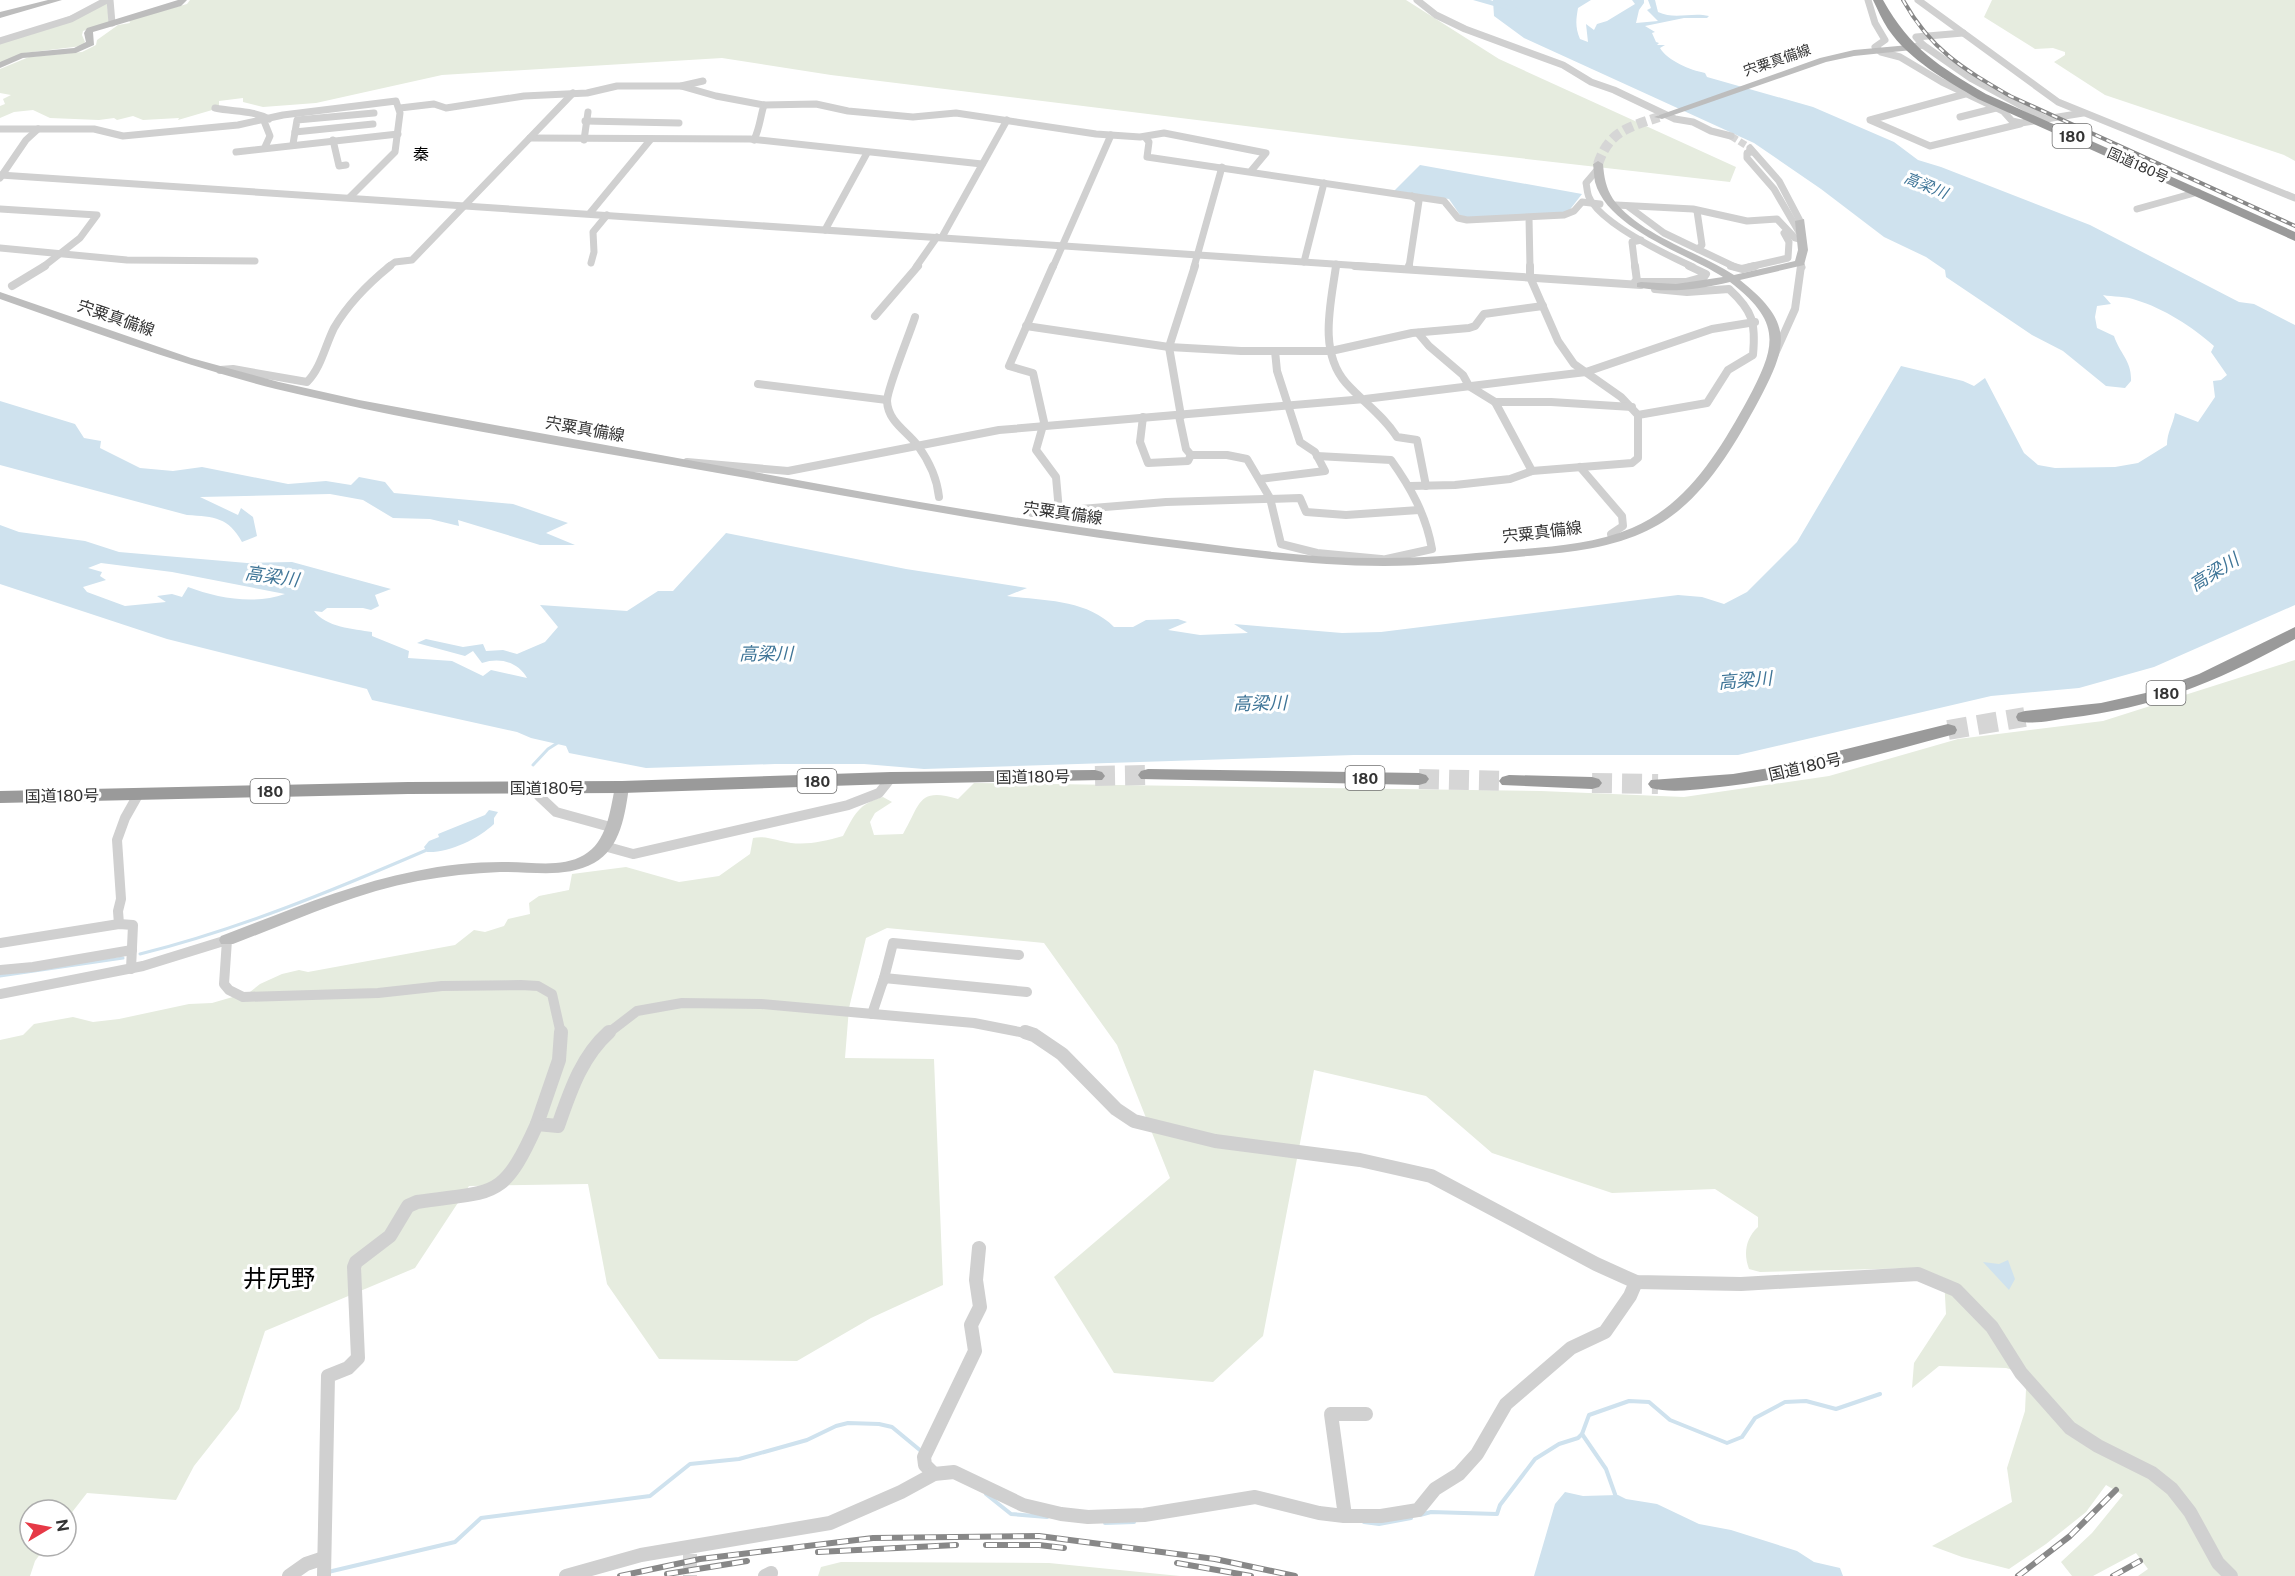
<svg xmlns="http://www.w3.org/2000/svg" width="2295" height="1576" font-family="'Public Sans','Noto Sans JP',sans-serif">
  <style>
    .green { fill: #e6ecdf }
    .water { fill: #cfe2ee; fill-rule: evenodd }
    .lines { fill: none; stroke-linecap: round; stroke-linejoin: round }
    .stream-far1 { stroke: #cfe2ee; stroke-width: 3 }
    .stream { stroke: #cfe2ee; stroke-width: 4 }
    .river { fill: #cfe2ee; fill-rule: evenodd }
    .street-tunnel-far1 { stroke: #d6d6d6; stroke-width: 7; stroke-dasharray: 7 3; stroke-linecap: butt }
    .street-tunnel { stroke: #d6d6d6; stroke-width: 14; stroke-dasharray: 14 7; stroke-linecap: butt }
    .secondary-tunnel { stroke: #d6d6d6; stroke-width: 10; stroke-dasharray: 10 4.5; stroke-linecap: butt }
    .highway-tunnel { stroke: #d6d6d6; stroke-width: 20; stroke-dasharray: 20 10; stroke-linecap: butt }
    .street-far3 { stroke: #d0d0d0; stroke-width: 7 }
    .street-far2 { stroke: #d0d0d0; stroke-width: 8 }
    .street-far1 { stroke: #d0d0d0; stroke-width: 10 }
    .street { stroke: #d0d0d0; stroke-width: 14 }
    .secondary { fill: #bdbdbd; fill-rule: evenodd }
    .highway { fill: #9a9a9a; fill-rule: evenodd }
    .rail-far1-casing { stroke: #888; stroke-width: 4 }
    .rail-casing { stroke: #888; stroke-width: 6 }
    .rail-far1 { stroke: #fff; stroke-width: 2; stroke-dasharray: 6; stroke-linecap: butt }
    .rail { stroke: #fff; stroke-width: 4; stroke-dasharray: 11; stroke-linecap: butt }
    .labels { text-anchor: middle; dominant-baseline: central; stroke-width: 6; stroke-linejoin: round; paint-order: stroke }
    .far-street-label { font-size: 14px; fill: #333; stroke: #fff }
    .shield { fill: #fff; stroke: #707070; stroke-width: 1.5 }
    .shield-label { font-size: 15px; font-weight: bold; fill: #333 }
    .far-water-label { font-size: 15px; font-style: italic; fill: #3f7597; stroke: #fff }
    .far-quarter-label { font-size: 16px; fill: #000; stroke: #fff }
    .street-label { font-size: 16px; fill: #333; stroke: #fff }
    .water-label { font-size: 18px; font-style: italic; fill: #3f7597; stroke: #fff }
    .near-quarter-label { font-size: 24px; fill: #000; stroke: #fff }
  </style>
  <rect width="100%" height="100%" fill="#fff"/>
  <g class="green">
    <polygon points="190,0 1406,0 1499,59 1736,167 1730,182 1342,138 831,75 722,58 442,75 316,103 263,107 243,102 243,98 219,101 219,108 178,120 179,118 143,120 133,116 117,120 114,118 99,120 50,118 33,110 14,112 0,118 0,106 5,104 3,99 11,95 0,93 0,69 29,57 82,52 96,45 97,40 118,25 130,23 129,20 187,4"/>
    <polygon points="1992,0 2295,0 2295,161 2284,155 2105,95 2054,62 2065,55 2065,52 2053,48 2035,49 1984,17"/>
    <polygon points="107,2 109,22 83,31 82,35 85,42 82,46 24,53 0,63 0,42"/>
    <path d="M2295,660V1576H2138L2148,1569L2136,1553L2093,1576H2072L2061,1562L2092,1533L2123,1495L2106,1485L2086,1512L2046,1544L2009,1569L1962,1557L1932,1546L2012,1502L2007,1468L2025,1411L2026,1389L2013,1370L2006,1368L1939,1366L1912,1388L1914,1363L1946,1314L1944,1278L1917,1268L1760,1272L1749,1269C1743,1253 1746,1238 1758,1227V1217L1715,1189L1612,1193L1492,1153L1426,1096L1314,1070L1263,1336L1213,1382L1114,1373L1054,1277L1170,1178L1117,1045L1044,943L887,928L866,938L849,1008L845,1058L934,1059L943,1285L871,1318L797,1361L659,1359L607,1284L588,1184L469,1186L415,1268L265,1331L239,1409L194,1466L176,1500L87,1493L66,1520V1510H30V1546H46L35,1561L30,1576H0V1040L23,1035L34,1024L73,1017L93,1022L119,1019L189,1004L212,1003L250,992L260,984L282,974L299,970L308,972L455,945L474,930L485,932L504,926L508,919L530,914L529,903L539,896L569,890L572,874L626,867L679,882L719,876L750,854L753,838C765,835 778,841 791,843C809,845 825,841 843,836C855,814 858,804 883,797L892,802L875,813L870,822L874,835L903,834C921,804 917,787 958,799L974,783L1541,791L1684,797L1829,776L1958,739L2103,721Z"/>
    <polygon points="841,1562 1049,1563 1180,1576 818,1576 821,1567"/>
  </g>
  <g class="water">
    <path d="M1493,0H1591L1578,8C1576,20 1575,27 1580,39L1588,42L1586,24L1594,30L1597,24L1607,21L1635,4L1632,0H1644V3L1639,10L1636,23L1658,21L1647,10L1651,8L1648,0H1655L1658,12C1675,20 1691,12 1709,16L1707,18H1684L1645,26L1655,32L1652,33L1656,42L1659,43L1657,45H1665L1660,48C1668,61 1690,70 1705,73L1707,77L1813,107L1894,142L1918,160L1941,167L2090,225L2239,302L2254,304L2295,325V605L2154,667L2079,688L1991,696L1738,755H1354L924,769L864,764H775L646,768L569,753L566,746L531,738L517,732L372,700L367,689L167,639L0,584V525L19,532L85,541L119,552L247,563L292,562L391,589L375,595L379,606L371,610L363,608H327L322,612L314,611C325,627 354,629 372,632V636L409,651L408,658L452,661L483,676L491,670L527,678C518,662 500,657 482,663L473,651L465,656L417,643L426,639L463,647L483,644L486,651L503,650L517,654L545,642L558,627L540,605L627,611L658,591H673L726,533L906,569L1027,588L1007,596C1044,601 1086,599 1114,627H1133L1146,620L1178,619L1187,622L1168,630L1200,635L1248,633L1234,624L1342,633L1381,632L1678,595L1702,597L1724,604L1747,592L1797,542L1901,366L1963,381L1974,386L1985,378L2024,453L2038,465L2055,468L2115,467L2138,463L2167,445C2167,432 2173,425 2175,413L2198,422L2215,397L2213,381L2221,380L2227,375L2211,352L2214,346C2193,327 2163,308 2136,300C2126,296 2113,297 2103,295L2111,304L2097,306L2095,317L2097,328L2114,336C2120,354 2132,361 2131,381L2125,388L2106,386L2063,351L2032,335L1946,277L1945,270L1926,257L1884,237L1821,189L1754,143L1524,38L1494,16ZM101,563L172,572L285,594C254,605 217,598 188,587L182,597L172,594L157,596L166,602L125,606L87,592L83,587L106,580L100,576L102,572L88,568Z"/>
    <polygon points="1420,165 1582,194 1568,212 1475,220 1460,215 1449,199 1394,191"/>
    <path d="M0,401L75,424L84,438L101,441L100,448L140,468L173,471L202,467L288,484L326,481L351,485L359,477L385,482L394,493L513,504L568,523L546,533L575,545H540L458,520L459,526L430,519L393,518L363,500L330,494L200,497L238,515L241,508L253,517L257,536L242,542C228,517 215,517 187,515L0,465Z"/>
    <path d="M489,810L498,812L494,818V824C478,839 449,853 427,852L424,847L429,841L439,837L438,834L485,815Z"/>
    <polygon points="2008,1260 2015,1279 2009,1290 1983,1262 1999,1264"/>
    <polygon points="1565,1492 1583,1496 1618,1495 1626,1499 1657,1504 1699,1524 1731,1530 1797,1551 1814,1562 1840,1568 1843,1576 1534,1576 1555,1504"/>
  </g>
  <g class="lines">
    <g class="stream-far1">
      <polyline points="533,765 548,749 559,742"/>
      <path d="M140,954C240,929 334,890 429,849"/>
      <polyline points="0,976 123,958"/>
    </g>
    <g class="stream">
      <polyline points="1582,1434 1606,1469 1616,1497"/>
      <polyline points="986,1494 1011,1514 1047,1517"/>
      <polyline points="1420,1515 1431,1512 1497,1514 1500,1505 1535,1459 1559,1444 1578,1438 1582,1434 1589,1415 1629,1401 1649,1402 1670,1420 1727,1443 1742,1437 1755,1418 1785,1402 1806,1401 1836,1409 1880,1394"/>
      <polyline points="1364,1522 1379,1524 1411,1518"/>
      <polyline points="1105,1523 1134,1522"/>
      <polyline points="328,1572 455,1542 481,1518 650,1496 690,1464 739,1459 807,1440 836,1426 848,1423 879,1424 892,1427 921,1451"/>
    </g>
    <polygon class="river" points="1473,0 1490,0 1520,9 1515,12"/>
    <polyline class="street-tunnel-far1" points="1731,136 1750,148"/>
    <polyline class="street-tunnel" points="690,1554 690,1576"/>
    <path class="secondary-tunnel" d="M1598,164C1609,131 1629,127 1659,117"/>
    <g class="highway-tunnel">
      <polyline points="1948,730 2025,717"/>
      <polyline points="1095,776 1148,775"/>
      <polyline points="1419,779 1509,781"/>
      <polyline points="1592,783 1658,784"/>
    </g>
    <g class="street-far3">
      <polyline points="110,0 112,23"/>
      <polyline points="1417,0 1436,15 1465,29 1563,65 1591,82 1614,90 1675,119 1693,122 1711,131 1731,136"/>
      <polyline points="1868,0 1875,23 1885,40 1875,47 1881,52 1900,57 1942,82 2003,111 2012,121 2021,123 2046,119 1972,79 1923,45"/>
      <polyline points="1918,0 2058,102 2295,198"/>
      <polyline points="0,41 71,19 107,0"/>
      <polyline points="1917,46 1923,45 1916,37 1963,33"/>
      <path d="M681,86L716,96L764,105C760,118 760,127 754,140"/>
      <polyline points="1965,94 1870,120 1930,146 2020,124"/>
      <polyline points="764,105 816,104 848,111 913,117 956,113 1096,134 1140,137 1164,133 1266,153 1251,171"/>
      <path d="M215,108C234,112 252,110 269,119"/>
      <polyline points="400,108 434,104 446,108 524,96 587,93 617,86 681,86 703,81"/>
      <polyline points="1960,117 1996,108"/>
      <polyline points="2046,119 2083,113"/>
      <polyline points="264,121 270,136 265,147"/>
      <polyline points="585,121 679,123"/>
      <polyline points="0,129 94,129 123,136 238,125 283,115 396,101 400,113 395,152 350,197"/>
      <polyline points="295,132 373,124"/>
      <polyline points="1145,137 1149,142 1147,157 1444,201 1458,218 1467,220 1564,215 1574,211 1582,202 1600,204"/>
      <polyline points="530,138 750,139 982,164"/>
      <polyline points="333,140 339,166 346,165"/>
      <polyline points="584,140 588,112"/>
      <polyline points="293,144 297,120 374,113"/>
      <polyline points="1750,148 1779,181 1800,221"/>
      <polyline points="236,152 398,134"/>
      <polyline points="1751,152 1747,153 1747,158 1774,189 1799,232"/>
      <path d="M1597,170L1586,183C1587,187 1587,193 1589,197C1600,223 1667,255 1693,267"/>
      <polyline points="0,175 1378,267"/>
      <polyline points="0,178 26,140 38,129"/>
      <polyline points="1616,205 1693,209 1747,221 1777,219 1795,238 1802,240"/>
      <polyline points="1629,207 1664,233 1735,267"/>
      <polyline points="0,209 97,215 80,238 43,267"/>
      <polyline points="2137,209 2198,192"/>
      <polyline points="1697,211 1702,245 1698,249"/>
      <polyline points="590,213 651,139"/>
      <polyline points="1529,218 1530,267"/>
      <polyline points="825,230 867,153"/>
      <polyline points="942,237 1007,120"/>
      <polyline points="0,248 127,260 255,261"/>
      <polyline points="1304,262 1324,183"/>
      <polyline points="591,263 594,252 593,232 607,215"/>
      <polyline points="1800,263 1802,267"/>
      <polyline points="388,267 395,262 412,260 573,93"/>
      <polyline points="916,267 937,237"/>
      <polyline points="1053,267 1111,135"/>
      <polyline points="1194,267 1222,167"/>
      <polyline points="1336,267 1336,264"/>
      <polyline points="1409,267 1419,201 1412,196"/>
      <polyline points="1635,267 1632,242 1641,240"/>
      <polyline points="1749,267 1788,258 1789,242 1784,233"/>
    </g>
    <g class="street-far2">
      <polyline points="1053,266 1009,366 1033,373 1044,422 1036,450 1056,477 1059,511"/>
      <path d="M1336,266C1331,303 1318,351 1346,383C1363,402 1383,415 1397,437L1417,440L1426,486"/>
      <polyline points="1355,266 1641,285"/>
      <path d="M1530,266V277L1558,341L1574,364L1621,397L1638,415L1707,403L1728,370L1753,355C1756,323 1753,311 1729,289L1687,292L1655,289"/>
      <polyline points="1635,266 1637,281"/>
      <polyline points="1731,266 1742,269 1755,266"/>
      <polyline points="1409,269 1409,266"/>
      <polyline points="1635,282 1686,282 1704,277 1706,274 1689,266"/>
      <polyline points="12,286 45,266"/>
      <polyline points="875,316 918,266"/>
      <path d="M915,317C910,333 887,389 887,401C888,422 907,431 918,446C929,461 937,478 939,497"/>
      <polyline points="1026,326 1169,347 1241,351 1331,351 1412,333 1469,328 1475,326 1484,314 1543,306"/>
      <polyline points="1418,333 1429,346 1463,375 1469,386 1495,402 1532,471"/>
      <polyline points="1774,356 1795,309 1801,266"/>
      <path d="M220,370L233,369L307,382C321,368 325,346 334,328C348,304 369,283 390,266"/>
      <polyline points="758,384 887,400"/>
      <polyline points="1495,402 1551,402 1632,407"/>
      <polyline points="1179,416 1186,449 1191,455"/>
      <polyline points="1181,416 1169,347 1195,266"/>
      <polyline points="1143,417 1140,442 1148,463 1188,461 1191,455 1227,455 1247,459 1270,498 1281,544 1317,553 1381,559"/>
      <path d="M1317,456L1391,460C1411,488 1426,515 1432,549L1382,560"/>
      <polyline points="687,462 788,471 999,430 1365,399 1586,372 1712,329 1755,322"/>
      <polyline points="1580,467 1622,516 1623,526 1611,534 1612,538"/>
      <polyline points="1260,479 1325,471 1315,452 1300,442 1277,371 1275,351"/>
      <polyline points="1410,486 1455,485 1510,479 1532,471 1632,463 1638,458 1638,415"/>
      <polyline points="1032,513 1166,502 1300,498 1306,512 1346,515 1419,510"/>
    </g>
    <g class="street-far1">
      <polyline points="540,788 539,796 556,812 614,828"/>
      <polyline points="604,846 633,854 848,805 879,793 891,778"/>
      <polyline points="119,924 118,911 121,899 117,840 125,818 138,795"/>
      <polyline points="0,943 119,924 133,925 131,969"/>
      <polyline points="0,970 33,967 132,950"/>
      <polyline points="883,982 893,943 1019,955"/>
      <polyline points="0,994 143,966 227,940 224,984 229,990 243,997 378,993 442,986 521,985 538,986 552,994 561,1034"/>
      <polyline points="872,1014 884,978 1027,992"/>
      <polyline points="607,1034 637,1011 682,1003 761,1004 974,1023 1030,1034"/>
    </g>
    <g class="street">
      <path d="M561,1032L559,1060L537,1124L558,1126C570,1092 581,1057 609,1032"/>
      <polyline points="1025,1032 1034,1035 1062,1054 1116,1109 1134,1121 1215,1141 1360,1160 1431,1176 1596,1264 1636,1282 1741,1284 1918,1274 1956,1290 1992,1327 2021,1373 2070,1428 2098,1446 2152,1473 2172,1489 2190,1512 2218,1563 2231,1576"/>
      <polyline points="934,1474 925,1465 924,1457 975,1351 971,1325 980,1307 976,1280 979,1248"/>
      <polyline points="1345,1516 1331,1414 1366,1414"/>
      <polyline points="289,1576 306,1564 324,1558"/>
      <path d="M324,1576L328,1376L348,1368L358,1358L354,1267L356,1262L390,1236L408,1206L417,1202C495,1190 502,1202 537,1124"/>
      <polyline points="566,1576 641,1555 830,1523 901,1492 934,1474 954,1472 1023,1505 1061,1514 1088,1517 1144,1515 1255,1497 1319,1513 1344,1516 1381,1516 1418,1510 1435,1489 1459,1474 1477,1454 1506,1404 1571,1348 1605,1332 1630,1296 1636,1282"/>
      <polyline points="765,1576 771,1573"/>
    </g>
    <g class="secondary">
      <polygon points="48,0 62,0 0,18 0,12"/>
      <polygon points="178,0 187,0 181,6 93,32 94,45 76,53 23,58 0,68 0,62 21,53 74,48 86,42 84,33 87,28"/>
      <polygon points="1909,45 1913,48 1912,50 1854,56 1826,62 1662,119 1654,117 1820,58 1854,50"/>
      <path d="M1598,161L1603,164C1604,177 1606,188 1613,199C1639,235 1697,251 1734,275L1795,261L1798,250L1795,221L1804,219L1808,250L1804,265L1740,280C1794,323 1788,345 1759,400C1731,452 1698,509 1642,533C1599,552 1550,554 1504,558C1464,561 1424,566 1384,566C1317,566 1251,557 1185,549C1032,531 881,502 729,475C578,448 425,425 276,389C182,365 91,331 0,299V292L191,358L279,382L359,400C531,432 702,462 874,494C982,513 1091,530 1200,543C1261,551 1323,559 1385,558C1420,558 1455,555 1489,552C1537,547 1587,547 1632,528C1688,504 1720,450 1748,399C1776,346 1783,323 1730,282C1700,289 1668,294 1637,287V283L1641,282L1676,284L1723,277C1686,253 1608,229 1595,182C1594,177 1594,170 1593,164Z"/>
      <path d="M622,782L629,787C625,814 621,848 594,863C565,879 531,871 500,872C473,873 445,876 418,881C354,893 294,921 233,944H221L219,940L221,936C285,912 349,884 416,871C444,865 474,862 502,862C529,861 560,869 584,855C607,842 610,811 615,787Z"/>
    </g>
    <g class="highway">
      <path d="M1873,0H1883C1911,50 1939,66 1986,94L2295,232V241L1978,99C1946,80 1910,61 1888,29C1882,20 1878,10 1873,0Z"/>
      <path d="M2295,627V639C2218,681 2156,708 2068,718C2053,720 2034,725 2018,721L2016,717L2018,713L2025,711L2101,703L2150,692L2199,674Z"/>
      <path d="M1948,724L1955,726L1957,730L1955,734C1874,755 1794,780 1711,788C1692,790 1669,793 1651,788L1648,784L1651,780L1733,774L1769,768Z"/>
      <polygon points="1148,769 1419,773 1426,775 1429,779 1426,783 1419,785 1141,779 1138,775 1141,771"/>
      <polygon points="1095,770 1102,772 1105,776 1102,780 891,784 622,793 408,794 0,803 0,791 408,782 622,781 891,772"/>
      <polygon points="1509,775 1592,777 1599,779 1602,783 1599,787 1592,789 1502,785 1499,781 1502,777"/>
    </g>
    <defs>
      <path id="rail-far1" d="M1903,0C1931,50 1962,68 2010,96L2295,226"/>
      <g id="rail">
        <polyline points="986,1545 1039,1545 1064,1548"/>
        <polyline points="818,1552 956,1545"/>
        <polyline points="1177,1563 1251,1576"/>
        <polyline points="667,1574 747,1561"/>
        <polyline points="620,1576 700,1559 873,1538 1039,1536 1215,1559 1295,1576"/>
        <polyline points="2018,1576 2070,1536 2116,1490"/>
        <polyline points="2113,1576 2140,1561"/>
      </g>
    </defs>
    <use href="#rail-far1" class="rail-far1-casing"/>
    <use href="#rail" class="rail-casing"/>
    <use href="#rail-far1" class="rail-far1"/>
    <use href="#rail" class="rail"/>
  </g>
  <g class="labels">
    <g class="far-street-label">
      <text transform="translate(1777 60) rotate(-19)">宍粟真備線</text>
      <text transform="translate(2138 165) rotate(24)">国道180号</text>
    </g>
    <g class="shield">
      <rect x="2052.5" y="124" width="39" height="24" rx="4.5"/>
      <rect x="2146.5" y="681" width="39" height="24" rx="4.5"/>
      <rect x="1345.5" y="766" width="39" height="24" rx="4.5"/>
      <rect x="797.5" y="769" width="39" height="24" rx="4.5"/>
      <rect x="250.5" y="779" width="39" height="24" rx="4.5"/>
    </g>
    <g class="shield-label">
      <text x="2072" y="136">180</text>
      <text x="2166" y="693">180</text>
      <text x="1365" y="778">180</text>
      <text x="817" y="781">180</text>
      <text x="270" y="791">180</text>
    </g>
    <g class="far-water-label">
      <text transform="translate(1926 185) rotate(22)">高梁川</text>
    </g>
    <g class="far-quarter-label">
      <text x="421" y="154">秦</text>
    </g>
    <g class="street-label">
      <text transform="translate(116 318) rotate(19)">宍粟真備線</text>
      <text transform="translate(585 429) rotate(10)">宍粟真備線</text>
      <text transform="translate(1063 513) rotate(8)">宍粟真備線</text>
      <text transform="translate(1542 532) rotate(-7)">宍粟真備線</text>
      <text transform="translate(1805 767) rotate(-13)">国道180号</text>
      <text transform="translate(1033 777) rotate(-1)">国道180号</text>
      <text x="547" y="788">国道180号</text>
      <text transform="translate(62 796) rotate(-1)">国道180号</text>
    </g>
    <g class="water-label">
      <text transform="translate(2214 572) rotate(-32)">高梁川</text>
      <text transform="translate(272 576) rotate(8)">高梁川</text>
      <text x="766" y="653">高梁川</text>
      <text transform="translate(1745 680) rotate(-5)">高梁川</text>
      <text transform="translate(1260 703) rotate(-1)">高梁川</text>
    </g>
    <g class="near-quarter-label">
      <text x="279" y="1278">井尻野</text>
    </g>
  </g>
  <g transform="translate(48 1528) rotate(80)"><circle r="28" fill="#ffffff" stroke="#adadad" stroke-width="1.5"/>
  <path d="M0-4.5L10 22L0 15L-10 22Z" fill="#e63946"/>
  <text y="-9" font-size="16" font-weight="bold" text-anchor="middle" fill="#333333">N</text>
  </g>
</svg>
